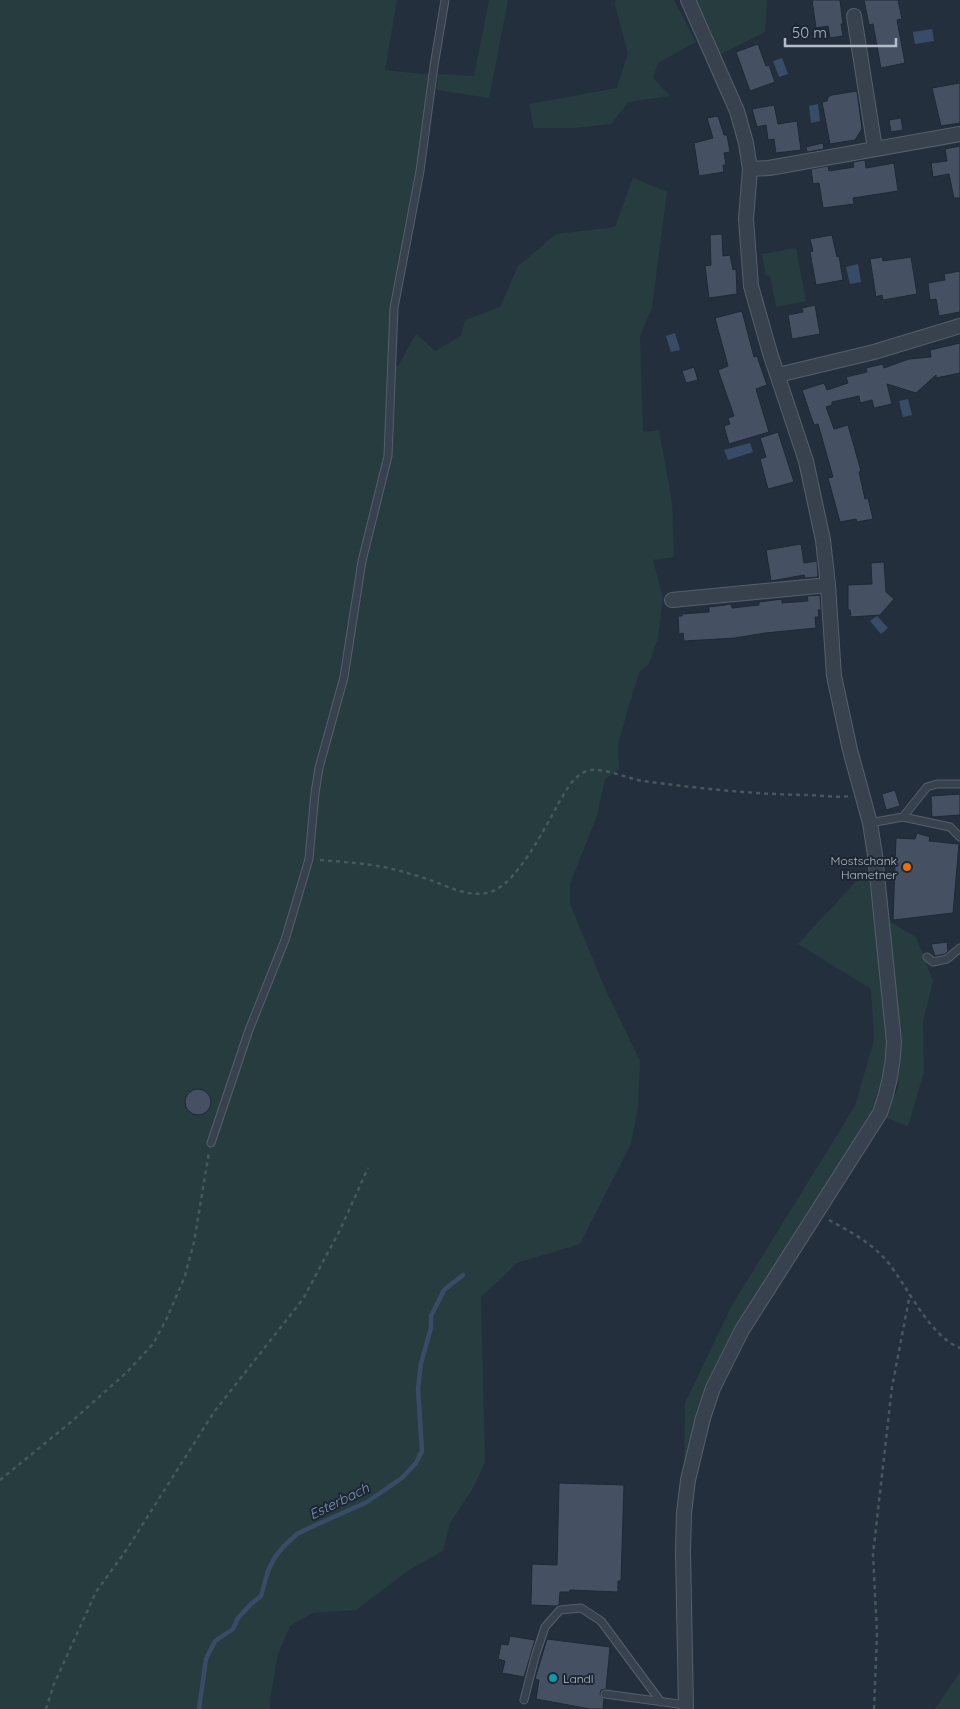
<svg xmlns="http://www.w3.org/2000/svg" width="960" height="1709" font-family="Quicksand,sans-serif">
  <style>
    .green { fill: #263c3f }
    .water { fill: #394c67 }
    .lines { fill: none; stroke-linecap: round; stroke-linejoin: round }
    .stream { stroke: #394c67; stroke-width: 4.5 }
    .building { fill: #455162; stroke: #1f2835 }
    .lane-casing { stroke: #565f6c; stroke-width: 9 }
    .street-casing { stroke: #565f6c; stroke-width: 16 }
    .path { stroke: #44595c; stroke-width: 2.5; stroke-dasharray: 4 4; stroke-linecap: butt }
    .lane { stroke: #38414e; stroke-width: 7 }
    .street { stroke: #38414e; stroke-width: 14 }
    .food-dot { fill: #e8710a; stroke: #1d2633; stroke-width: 2 }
    .culture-dot { fill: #0f9aa8; stroke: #1d2633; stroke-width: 2 }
    .labels { text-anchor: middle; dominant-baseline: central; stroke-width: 4; stroke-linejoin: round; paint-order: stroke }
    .poi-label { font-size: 12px; fill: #b4bcc9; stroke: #1d2633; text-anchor: end }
    .water-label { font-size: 14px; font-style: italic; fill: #7c92b1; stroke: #1d2633 }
  </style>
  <rect width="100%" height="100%" fill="#242f3e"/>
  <g class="green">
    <polygon points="0,0 397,0 385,70 433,75 395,295 389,367 398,366 416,334 435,351 461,336 465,320 500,307 518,266 556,234 615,227 633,178 667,192 652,308 640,336 643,432 659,430 672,502 674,557 653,560 663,598 658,638 649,664 640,671 628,708 618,746 619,769 605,779 597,816 570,884 570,904 604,986 640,1061 638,1107 631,1144 580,1244 517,1263 481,1297 485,1462 472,1490 450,1523 443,1551 409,1570 356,1610 313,1613 290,1626 278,1654 270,1700 270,1709 0,1709"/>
    <polygon points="489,0 508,0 489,98 437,90 438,74 474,76"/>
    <polygon points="616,0 674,0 696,42 658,63 653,78 670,96 628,102 611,124 576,128 534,128 529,104 617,88 628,53 615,5"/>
    <polygon points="696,0 767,0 765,32 719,55 706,21"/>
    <polygon points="796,248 806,301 776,307 770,275 766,276 762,254"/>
    <polygon points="869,877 889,1044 884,1089 869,1122 767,1278 724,1353 684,1476 685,1403 732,1305 855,1106 874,1040 871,989 798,944 859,878"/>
    <polygon points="885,919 916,937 933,981 923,1022 924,1072 908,1126 884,1117 898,1088 899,1046"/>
    <polygon points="960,1672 960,1709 935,1709"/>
  </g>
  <g class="water">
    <polygon points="932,29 934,41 915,44 913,32"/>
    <polygon points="782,58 788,74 779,77 773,61"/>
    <polygon points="818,104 820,121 811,123 809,106"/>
    <polygon points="858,264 861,282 850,284 846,267"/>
    <polygon points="675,333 680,350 671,352 666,336"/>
    <polygon points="908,399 912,415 903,417 899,401"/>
    <polygon points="750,443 753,452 728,460 724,450"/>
    <polygon points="877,616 888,628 881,634 870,621"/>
  </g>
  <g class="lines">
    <polyline class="stream" points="199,1709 206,1659 215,1641 233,1629 238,1618 251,1604 261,1596 268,1571 275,1557 285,1545 297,1534 307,1529 367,1502 402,1478 416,1463 422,1451 418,1389 421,1363 431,1328 431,1316 444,1290 463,1275"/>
  </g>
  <g class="building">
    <polygon points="812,0 840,0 843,24 841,24 843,36 830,38 828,26 816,28"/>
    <polygon points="864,0 898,0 902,19 897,20 905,63 881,68 873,24 869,25"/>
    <polygon points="758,44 766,66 769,65 775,82 750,91 736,52"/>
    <polygon points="960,83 960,123 941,126 932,88"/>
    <polygon points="857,91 862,129 855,140 830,144 822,102 827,101 828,97 832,95"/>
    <polygon points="774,105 778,124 797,121 801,150 776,153 774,139 768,140 766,125 757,127 752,109"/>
    <polygon points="718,116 724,135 727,135 730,152 724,153 726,165 723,165 724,172 699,176 694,143 713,138 707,118"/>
    <polygon points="901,118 903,130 891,132 889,120"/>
    <polygon points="823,143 824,149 807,152 806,147"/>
    <polygon points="960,146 960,198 954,198 949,174 933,177 931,163 947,161 945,149"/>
    <polygon points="865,160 866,168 894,163 898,191 853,198 854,204 823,208 819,183 813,184 811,169 828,166 829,171 854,167 853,162"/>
    <polygon points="722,234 723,256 730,255 733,270 736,269 737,294 709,298 705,266 711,265 710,235"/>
    <polygon points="832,235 837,257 839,256 843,280 816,285 810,252 813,251 810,239"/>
    <polygon points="882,257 883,261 911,257 917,294 883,300 882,295 876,297 870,259"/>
    <polygon points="960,271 960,312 939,316 936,299 930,300 928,283 945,280 944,274"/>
    <polygon points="815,305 820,334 792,339 788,315 803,312 802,308"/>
    <polygon points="742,311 754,357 757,356 767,385 756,389 769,432 729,444 724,426 730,424 728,418 734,416 718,370 728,366 715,318"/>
    <polygon points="960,343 960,373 936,378 936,375 916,393 887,384 892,404 874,408 872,400 860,403 859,396 832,402 832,405 826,407 834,429 848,425 861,471 859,472 865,499 868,498 873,519 857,522 856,519 840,522 828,478 833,477 818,424 814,425 802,390 824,383 827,390 848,383 846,377 867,372 866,368 883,364 884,368 909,359 931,357 930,350"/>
    <polygon points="694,367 698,380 686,383 682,371"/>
    <polygon points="778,432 794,482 768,489 760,459 766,457 760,438"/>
    <polygon points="801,544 804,563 817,561 818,577 805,578 804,575 771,581 766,550"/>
    <polygon points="884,562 886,592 894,599 880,615 851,617 850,610 848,610 848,585 872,584 871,563"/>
    <polygon points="820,595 821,610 818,610 819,617 815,617 816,628 765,633 735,638 684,641 683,633 679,634 678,616 682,616 682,614 709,612 709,607 725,605 731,604 732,608 759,605 759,602 782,599 782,603 808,601 807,596"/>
    <polygon points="895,790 900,806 886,810 882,794"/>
    <polygon points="960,794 960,815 932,817 931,796"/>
    <polygon points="917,833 930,837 929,841 959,844 953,913 893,920 896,838 915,839"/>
    <polygon points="947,942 948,951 945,954 935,956 931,944"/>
    <circle cx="198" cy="1102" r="13"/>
    <polygon points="559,1483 624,1485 621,1581 618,1581 618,1592 570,1590 570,1592 560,1592 559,1605 556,1606 531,1605 532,1564 557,1565"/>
    <polygon points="510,1636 535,1640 524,1677 502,1673 505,1661 498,1659 501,1644 508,1645"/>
    <polygon points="547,1639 610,1647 606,1689 601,1690 600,1694 604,1699 603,1709 590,1709 536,1699 539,1680 535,1679"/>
  </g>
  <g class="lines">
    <defs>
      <g id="lane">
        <polyline points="903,817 927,787 937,784 960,784"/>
        <polyline points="870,823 903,817 950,827 960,837"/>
        <polyline points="927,957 933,962 947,959 960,948"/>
        <polyline points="211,1143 249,1030 285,940 309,859 315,793 319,768 344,677 362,561 388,456 394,308 420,171 434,66 445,0"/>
        <polyline points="605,1694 686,1705"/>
        <polyline points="524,1700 535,1657 545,1627 560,1610 581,1608 601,1621 661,1702"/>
      </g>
      <g id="street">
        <polyline points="854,16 875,149"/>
        <polyline points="750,169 769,168 960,134"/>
        <polyline points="778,375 874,352 960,326"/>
        <polyline points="672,600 828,585"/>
        <path d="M686,1709L683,1551L684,1513L688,1480L703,1418L713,1388L742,1330L880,1113C889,1089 893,1068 894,1042L875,855L870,823L850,750L834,676L828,585L823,540L806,461L770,353L751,286L746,219L750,169L746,143L737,111L688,0"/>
      </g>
    </defs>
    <use href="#lane" class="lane-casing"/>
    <use href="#street" class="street-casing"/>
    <g class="path">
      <path d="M320,860C343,862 366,863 388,868C400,871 412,874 424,878C447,885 469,900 493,891C518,881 545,828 558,804C565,793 573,775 587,771C601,766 628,779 643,781C696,788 750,794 804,795C819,795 835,798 849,796"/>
      <path d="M829,1220C849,1231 870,1242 886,1260C907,1285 929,1336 960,1348"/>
      <polyline points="0,1480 71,1422 127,1372 153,1344 167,1318 185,1276 194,1242 209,1152"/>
      <polyline points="46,1709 54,1684 96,1592 127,1549 214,1412 303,1299 340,1230 368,1168"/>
      <polyline points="874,1709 877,1634 873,1554 892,1387 910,1294"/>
    </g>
    <use href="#lane" class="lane"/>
    <use href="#street" class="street"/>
  </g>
  <circle class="food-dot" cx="907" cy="867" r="5"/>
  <circle class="culture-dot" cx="553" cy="1678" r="5"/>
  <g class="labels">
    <g class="poi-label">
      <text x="897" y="860">Mostschank<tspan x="897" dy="14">Hametner</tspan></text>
      <text x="563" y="1678" text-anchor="start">Landl</text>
    </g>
    <g class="water-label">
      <text transform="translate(339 1501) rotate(-26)">Esterbach</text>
    </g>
  </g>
  <path d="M785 38v8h111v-8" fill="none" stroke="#b4bcc9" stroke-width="2.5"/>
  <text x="792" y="38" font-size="15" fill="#b4bcc9" stroke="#1d2633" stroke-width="4" paint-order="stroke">50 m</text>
</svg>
